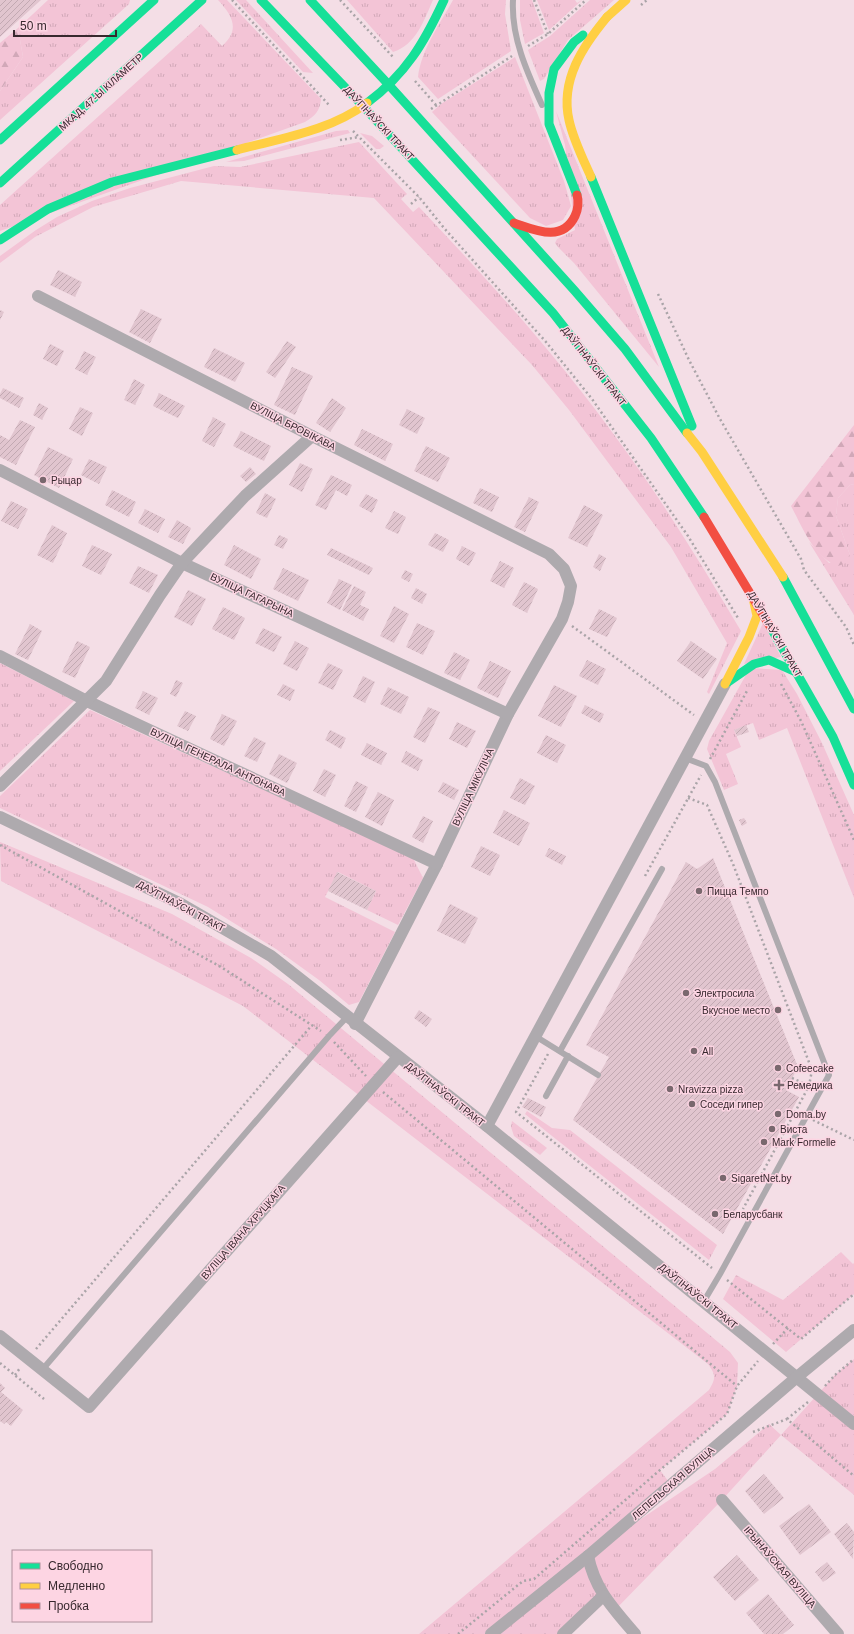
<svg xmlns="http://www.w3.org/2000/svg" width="854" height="1634" font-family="Helvetica,sans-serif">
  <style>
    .grass { fill: url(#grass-tufts) }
    .forest { fill: url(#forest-firs) }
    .building { fill: url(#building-hatch) }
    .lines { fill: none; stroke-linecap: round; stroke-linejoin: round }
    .path { stroke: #aaa4a8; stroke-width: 2.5; stroke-dasharray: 2 3; stroke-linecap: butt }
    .lane { stroke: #aeaaae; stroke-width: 6 }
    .street { stroke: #aeaaae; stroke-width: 12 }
    .fast { stroke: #16e098; stroke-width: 9 }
    .slow { stroke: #ffcf43; stroke-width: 9 }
    .jam { stroke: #f24e42; stroke-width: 9 }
    .poi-dot { fill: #79686e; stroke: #fdd5e3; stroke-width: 1.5 }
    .labels { text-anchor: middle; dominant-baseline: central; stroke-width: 3; stroke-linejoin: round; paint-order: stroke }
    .street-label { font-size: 10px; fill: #37282e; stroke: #fdd5e3 }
    .poi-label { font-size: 10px; fill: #37282e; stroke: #fdd5e3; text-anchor: start }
  </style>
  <defs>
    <pattern id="grass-tufts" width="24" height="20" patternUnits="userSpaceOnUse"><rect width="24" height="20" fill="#f3c4d6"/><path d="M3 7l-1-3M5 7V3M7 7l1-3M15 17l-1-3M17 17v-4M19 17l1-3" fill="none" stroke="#d1a8b8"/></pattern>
    <pattern id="forest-firs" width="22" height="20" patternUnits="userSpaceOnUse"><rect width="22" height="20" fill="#f3c4d6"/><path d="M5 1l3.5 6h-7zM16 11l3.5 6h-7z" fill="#d1a8b8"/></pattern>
    <pattern id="building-hatch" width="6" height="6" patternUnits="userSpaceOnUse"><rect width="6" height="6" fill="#e1c5cf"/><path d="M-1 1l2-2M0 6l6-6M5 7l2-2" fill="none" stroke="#c2a9b2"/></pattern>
  </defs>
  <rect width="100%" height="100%" fill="#f4dee6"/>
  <g class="grass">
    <polygon points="48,0 130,0 129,4 0,120 0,91 23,57 18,28"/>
    <path d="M218,0H227L321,99C320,111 315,116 305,122L0,231V205L201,24L222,46C241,30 232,15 218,0Z"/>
    <polygon points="236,0 246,0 313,73 303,72"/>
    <path d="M347,0H433C424,20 416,45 393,52Z"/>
    <path d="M453,0H506L505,14L511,51L438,99L418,77C421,50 440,24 453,0Z"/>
    <polygon points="520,0 532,0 544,33 525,44 520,20"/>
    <polygon points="537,0 575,0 577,3 582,0 549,30"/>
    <polygon points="590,0 614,0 568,40 544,79 540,81 528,50 550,36"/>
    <polygon points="515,57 564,181 571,206 563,220 546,226 530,218 432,112 441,104"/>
    <polygon points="556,111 659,367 574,263 558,247 555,243 557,239 575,230 565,145"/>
    <polygon points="348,130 350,133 244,161 226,162 336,131"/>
    <polygon points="360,133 372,136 384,146 380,149 376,149"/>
    <path d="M359,142L407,194L401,199L413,212L419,207C490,282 560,359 620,443C664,503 703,567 741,631L709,694L707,692L727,643L671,547L569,410L532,365L374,198L181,181L93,207L35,237L0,263V256L36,230L57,217L92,201L130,188L214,166L240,167Z"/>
    <polygon points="854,484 854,615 809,542 829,563 850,555 836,516 838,498 850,485"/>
    <polygon points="763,623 781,657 744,664"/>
    <polygon points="0,663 74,701 0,771"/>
    <polygon points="751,668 782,670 797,694 822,743 854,815 854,898 787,728 759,740 753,723 734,730 741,747 726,754 738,784 724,790 707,749 709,741 747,673"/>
    <polygon points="90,710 413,858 423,878 398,925 367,910 376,891 338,872 325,897 395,932 359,1002 349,1005 319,980 276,949 208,907 0,808 0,796"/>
    <path d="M0,842L172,914L251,958L288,984L730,1352L738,1363L737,1386L727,1414L660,1470L671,1485L592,1552L715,1469L769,1424L781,1435L835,1375L854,1359V1495L781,1435L722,1500L615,1610L603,1597L563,1634H419L709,1390C716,1378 716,1375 708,1364L243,1006L1,881Z"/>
    <polygon points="527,1111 552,1128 570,1130 717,1245 709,1260 547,1132 525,1114"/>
    <polygon points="512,1121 547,1148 540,1155 514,1136 511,1127"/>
    <polygon points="841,1252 853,1264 854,1263 854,1294 786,1352 723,1299 736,1275 783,1300"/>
  </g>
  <g class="forest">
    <polygon points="18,28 23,57 0,91 0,43"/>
    <path d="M854,425V484L850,485L838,498L836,516L850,555L846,563L838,566C813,557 803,528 791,506Z"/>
  </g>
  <g class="building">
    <polygon points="0,0 41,0 0,37"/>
    <polygon points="58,270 82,282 75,297 50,285"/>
    <polygon points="141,309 162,319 150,343 129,332"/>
    <polygon points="0,310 4,312 0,320"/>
    <polygon points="287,341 296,347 275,378 266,372"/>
    <polygon points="50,344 64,351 57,366 43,359"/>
    <polygon points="214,348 245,363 235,382 204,367"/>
    <polygon points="84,351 96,357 87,375 75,369"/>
    <polygon points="292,367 313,376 295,415 274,405"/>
    <polygon points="134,379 145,385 135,405 124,400"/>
    <polygon points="3,388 24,398 19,408 0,398 0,394"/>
    <polygon points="159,393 185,406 178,418 153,406"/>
    <polygon points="332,398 346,408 330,432 316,423"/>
    <polygon points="39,403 48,408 42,420 33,415"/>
    <polygon points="80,407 93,413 82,436 69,429"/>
    <polygon points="407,409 425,418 417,434 399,425"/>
    <polygon points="213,417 226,424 214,447 202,441"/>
    <polygon points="20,420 35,427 16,465 0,457 0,435 9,440"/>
    <polygon points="362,429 393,444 385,461 354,445"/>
    <polygon points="241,431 271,446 264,461 233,446"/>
    <polygon points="426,446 450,458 438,482 414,471"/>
    <polygon points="48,447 73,459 59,488 34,475"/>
    <polygon points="89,459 107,467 99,484 81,475"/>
    <polygon points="300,463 313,469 302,492 289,485"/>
    <polygon points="250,467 256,474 246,482 240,476"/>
    <polygon points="331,475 352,485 347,496 336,490 326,510 315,505"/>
    <polygon points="480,488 499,497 492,512 473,503"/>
    <polygon points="112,490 136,502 129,517 105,505"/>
    <polygon points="265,493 276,499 267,518 256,513"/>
    <polygon points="366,494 378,500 372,513 359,506"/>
    <polygon points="529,497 539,502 525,532 514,527"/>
    <polygon points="11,501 28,509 18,529 1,521"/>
    <polygon points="584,505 603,515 587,547 568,538"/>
    <polygon points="145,509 165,519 158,533 138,523"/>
    <polygon points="394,511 406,517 398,534 385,528"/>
    <polygon points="177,520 191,528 183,544 168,537"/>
    <polygon points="52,525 67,533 53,563 37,555"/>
    <polygon points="435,533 449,540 443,552 428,545"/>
    <polygon points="279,535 288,539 283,549 274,545"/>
    <polygon points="92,545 112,554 101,575 82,566"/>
    <polygon points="234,545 261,559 251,579 224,565"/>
    <polygon points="462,546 476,553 469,566 456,559"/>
    <polygon points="331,548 373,568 369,575 327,555"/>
    <polygon points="599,554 606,558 600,571 593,567"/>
    <polygon points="500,561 514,568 504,588 490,581"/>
    <polygon points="138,566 158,575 149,593 129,583"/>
    <polygon points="283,568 309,580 298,601 273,589"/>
    <polygon points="405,570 413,574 409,582 401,578"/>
    <polygon points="339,579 352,585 340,610 327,603"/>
    <polygon points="524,582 538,589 527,613 512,605"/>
    <polygon points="354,586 366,592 360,605 369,609 363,621 342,610"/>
    <polygon points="416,588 427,594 422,604 411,598"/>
    <polygon points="188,590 206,599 192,626 174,617"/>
    <polygon points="394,606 409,614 394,643 380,636"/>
    <polygon points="223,607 245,618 234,640 212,629"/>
    <polygon points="599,609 617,618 607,637 589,629"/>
    <polygon points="417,623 435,631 423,655 406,647"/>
    <polygon points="30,624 42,631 28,660 15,654"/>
    <polygon points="263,628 282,637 274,652 255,643"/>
    <polygon points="77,641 90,647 75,678 62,672"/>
    <polygon points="295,641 309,648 297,671 283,664"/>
    <polygon points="691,641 717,659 703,679 677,661"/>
    <polygon points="454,652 470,660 460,680 444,673"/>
    <polygon points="587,660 606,669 598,685 579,676"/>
    <polygon points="490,661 511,671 498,698 477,688"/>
    <polygon points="328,663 343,670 333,690 318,683"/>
    <polygon points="363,676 375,682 365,703 353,697"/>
    <polygon points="176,680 183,683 176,697 170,694"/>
    <polygon points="283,684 295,690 290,701 277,695"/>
    <polygon points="554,685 577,696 561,727 538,716"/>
    <polygon points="388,687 409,697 401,714 380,704"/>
    <polygon points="143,691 158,698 149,715 135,708"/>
    <polygon points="585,705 604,714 600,723 581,713"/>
    <polygon points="428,707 440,712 425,743 413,737"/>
    <polygon points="185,711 196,716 188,731 177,726"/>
    <polygon points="222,714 237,721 224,746 210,739"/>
    <polygon points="457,722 476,731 467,748 449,739"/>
    <polygon points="746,725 749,732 737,736 734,730"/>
    <polygon points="330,730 346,738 341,749 325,740"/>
    <polygon points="546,735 566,745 557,763 537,753"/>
    <polygon points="254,737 266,743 257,762 244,756"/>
    <polygon points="367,743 387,753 381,765 361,755"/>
    <polygon points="406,751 423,760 418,771 401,762"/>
    <polygon points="279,754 297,763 287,783 269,774"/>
    <polygon points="324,769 336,775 325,797 313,791"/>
    <polygon points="520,778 535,786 525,805 510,798"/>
    <polygon points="356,781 368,787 356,812 344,806"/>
    <polygon points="443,782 459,790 454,800 438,792"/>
    <polygon points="378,792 394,800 382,826 365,817"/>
    <polygon points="504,810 530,823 519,846 493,833"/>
    <polygon points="423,816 433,821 423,843 412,837"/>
    <polygon points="744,818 747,823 742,826 739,820"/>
    <polygon points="481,846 500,855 490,876 471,867"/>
    <polygon points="549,848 566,856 562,865 545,856"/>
    <polygon points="713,858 798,1067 786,1090 799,1097 723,1234 573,1120 609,1057 586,1045 686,862 697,869"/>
    <polygon points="337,872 376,891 367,910 328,891"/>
    <polygon points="450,904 478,918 465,944 437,931"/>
    <polygon points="419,1010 432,1019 426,1027 414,1018"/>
    <polygon points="528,1098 546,1107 541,1117 522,1107"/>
    <polygon points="0,1383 5,1388 1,1392 23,1410 11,1426 6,1422 4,1424 0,1421"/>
    <polygon points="764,1474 784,1498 764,1514 745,1491"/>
    <polygon points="809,1504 831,1532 800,1555 779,1526"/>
    <polygon points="847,1523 854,1532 853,1559 834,1534"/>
    <polygon points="737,1555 759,1580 735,1601 713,1577"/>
    <polygon points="827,1562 836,1573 823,1582 815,1572"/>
    <polygon points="768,1594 794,1625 783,1634 764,1634 746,1613"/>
  </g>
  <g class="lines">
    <g class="path">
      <polyline points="232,0 329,105"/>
      <polyline points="340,0 393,57"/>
      <polyline points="534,0 548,34"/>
      <polyline points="641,5 647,0"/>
      <polyline points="528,46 548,34 586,0"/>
      <polyline points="415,81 436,105"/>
      <polyline points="431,109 512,56"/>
      <polyline points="353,131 419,197 444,228 546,342 592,399 688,536 738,618"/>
      <polyline points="340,140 359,137"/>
      <polyline points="411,204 419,197"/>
      <polyline points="658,294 689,360 720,419 801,559 804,570 846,627 854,645"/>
      <polyline points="572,626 694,715"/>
      <polyline points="781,684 801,721 854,840"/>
      <polyline points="710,759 748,689"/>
      <polyline points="688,798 707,805 733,864 812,1070 809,1086 743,1209"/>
      <polyline points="0,845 221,967 321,1031"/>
      <polyline points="645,876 701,775"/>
      <polyline points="334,1042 366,1076"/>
      <polyline points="548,1054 516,1112 712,1268"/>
      <polyline points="792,1078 809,1086"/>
      <polyline points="383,1092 737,1386"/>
      <polyline points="813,1120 854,1140"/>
      <polyline points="727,1280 801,1339 854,1294"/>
      <polyline points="773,1344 788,1328"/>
      <polyline points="36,1349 312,1025"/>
      <polyline points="0,1363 44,1399"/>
      <polyline points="15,1375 20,1368"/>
      <polyline points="825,1386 835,1375 854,1359"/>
      <polyline points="787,1419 808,1402"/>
      <polyline points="753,1432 787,1419 854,1476"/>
      <polyline points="458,1634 523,1581 534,1579 660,1470 727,1414 737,1386 758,1361"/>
    </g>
    <g class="lane">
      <path d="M513,0C511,37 527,72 542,105"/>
      <polyline points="685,758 706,766 715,782 829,1075 720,1274 704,1301"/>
      <polyline points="535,1036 598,1075"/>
      <polyline points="560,1051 662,869"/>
      <polyline points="546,1096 568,1056"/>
      <polyline points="42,1370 329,1036 347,1017"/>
    </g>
    <g class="street">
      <polyline points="38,296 312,436 549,554 564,569 571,586 568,602 562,619 508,714 437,864 355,1024"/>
      <polyline points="0,470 182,563 508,714"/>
      <polyline points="0,656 87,701 437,864"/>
      <polyline points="0,786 106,681 160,595 182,563 245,496 312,436"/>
      <polyline points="0,817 181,904 271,956 487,1126 854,1424"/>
      <polyline points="487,1126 725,684"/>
      <polyline points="0,1336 89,1407 398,1057"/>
      <polyline points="722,1500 838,1634"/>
      <path d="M588,1556C595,1590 613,1608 635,1634"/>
      <polyline points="491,1634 588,1556 797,1377 854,1330"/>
      <polyline points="563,1634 603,1596"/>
    </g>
    <g class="fast">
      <polyline points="261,0 363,106"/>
      <polyline points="310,0 388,84"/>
      <polyline points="388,84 574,290 625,349 687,433"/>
      <path d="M367,103C406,74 424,43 444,0"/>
      <polyline points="363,106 553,313 651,438 704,517"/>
      <polyline points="0,140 154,0"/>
      <polyline points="591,177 692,426"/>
      <polyline points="0,183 202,0"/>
      <polyline points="577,195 549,124 549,93 554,69 574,42 583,35"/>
      <polyline points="0,240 48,209 112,182 237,150"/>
      <polyline points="783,577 854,709"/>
      <polyline points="771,628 833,737 854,785"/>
      <polyline points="728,682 754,664 769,660 798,673"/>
    </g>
    <g class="slow">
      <polyline points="607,17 626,0"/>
      <path d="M237,150C282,138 330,131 367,103"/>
      <path d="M591,177C583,159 573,139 569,120C560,80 583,46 607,17"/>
      <polyline points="687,433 702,452 783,577"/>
      <polyline points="725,684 749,637 757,616 753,598"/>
    </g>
    <g class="jam">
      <path d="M514,223C535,230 562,243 575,216C578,210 579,201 577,195"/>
      <polyline points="704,517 771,628"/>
    </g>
  </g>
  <g class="poi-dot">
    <circle cx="43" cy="480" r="4"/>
    <circle cx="699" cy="891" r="4"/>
    <circle cx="686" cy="993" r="4"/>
    <circle cx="778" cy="1010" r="4"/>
    <circle cx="694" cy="1051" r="4"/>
    <circle cx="778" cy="1068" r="4"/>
    <path d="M777 1079h4v4h4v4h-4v4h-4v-4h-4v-4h4z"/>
    <circle cx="670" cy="1089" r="4"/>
    <circle cx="692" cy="1104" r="4"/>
    <circle cx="778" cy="1114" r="4"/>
    <circle cx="772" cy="1129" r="4"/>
    <circle cx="764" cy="1142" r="4"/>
    <circle cx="723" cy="1178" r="4"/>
    <circle cx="715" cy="1214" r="4"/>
  </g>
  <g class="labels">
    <g class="street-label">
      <text transform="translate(101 92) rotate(-42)">МКАД, 47-Ы КІЛАМЕТР</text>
      <text transform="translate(379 123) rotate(47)">ДАЎГІНАЎСКІ ТРАКТ</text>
      <text transform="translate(594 366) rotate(52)">ДАЎГІНАЎСКІ ТРАКТ</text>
      <text transform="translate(293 426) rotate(27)">ВУЛІЦА БРОВІКАВА</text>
      <text transform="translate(252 595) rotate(25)">ВУЛІЦА ГАГАРЫНА</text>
      <text transform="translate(775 634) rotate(60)">ДАЎГІНАЎСКІ ТРАКТ</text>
      <text transform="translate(218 762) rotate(25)">ВУЛІЦА ГЕНЕРАЛА АНТОНАВА</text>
      <text transform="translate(473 787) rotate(-65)">ВУЛІЦА МІКУЛІЧА</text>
      <text transform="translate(181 906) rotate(28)">ДАЎГІНАЎСКІ ТРАКТ</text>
      <text transform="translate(445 1094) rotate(38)">ДАЎГІНАЎСКІ ТРАКТ</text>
      <text transform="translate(243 1232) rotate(-49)">ВУЛІЦА ІВАНА ХРУЦКАГА</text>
      <text transform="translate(698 1296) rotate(39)">ДАЎГІНАЎСКІ ТРАКТ</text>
      <text transform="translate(673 1483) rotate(-41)">ЛЕПЕЛЬСКАЯ ВУЛІЦА</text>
      <text transform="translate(780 1567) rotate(49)">ІРЫНАЎСКАЯ ВУЛІЦА</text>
    </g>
    <g class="poi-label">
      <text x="51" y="480">Рыцар</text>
      <text x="707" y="891">Пицца Темпо</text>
      <text x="694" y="993">Электросила</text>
      <text x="770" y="1010" text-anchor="end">Вкусное место</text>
      <text x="702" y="1051">All</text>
      <text x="786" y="1068">Cofeecake</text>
      <text x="787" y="1085">Ремедика</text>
      <text x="678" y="1089">Nravizza pizza</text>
      <text x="700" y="1104">Соседи гипер</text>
      <text x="786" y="1114">Doma.by</text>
      <text x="780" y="1129">Виста</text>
      <text x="772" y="1142">Mark Formelle</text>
      <text x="731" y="1178">SigaretNet.by</text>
      <text x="723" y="1214">Беларусбанк</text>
    </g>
  </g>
  <rect x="12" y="1550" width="140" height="72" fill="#fdd5e3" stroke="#ae909b"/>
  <rect x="20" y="1563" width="20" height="6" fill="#16e098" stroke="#ae909b"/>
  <text x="48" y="1570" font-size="12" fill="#37282e">Свободно</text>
  <rect x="20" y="1583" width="20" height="6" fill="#ffcf43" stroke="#ae909b"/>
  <text x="48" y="1590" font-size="12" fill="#37282e">Медленно</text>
  <rect x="20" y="1603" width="20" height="6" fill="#f24e42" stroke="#ae909b"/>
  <text x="48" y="1610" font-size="12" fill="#37282e">Пробка</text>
  <path d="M14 30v6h102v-6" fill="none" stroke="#37282e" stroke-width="2"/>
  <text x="20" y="30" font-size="12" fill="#37282e" stroke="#fdd5e3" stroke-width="3" paint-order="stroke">50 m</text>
</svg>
